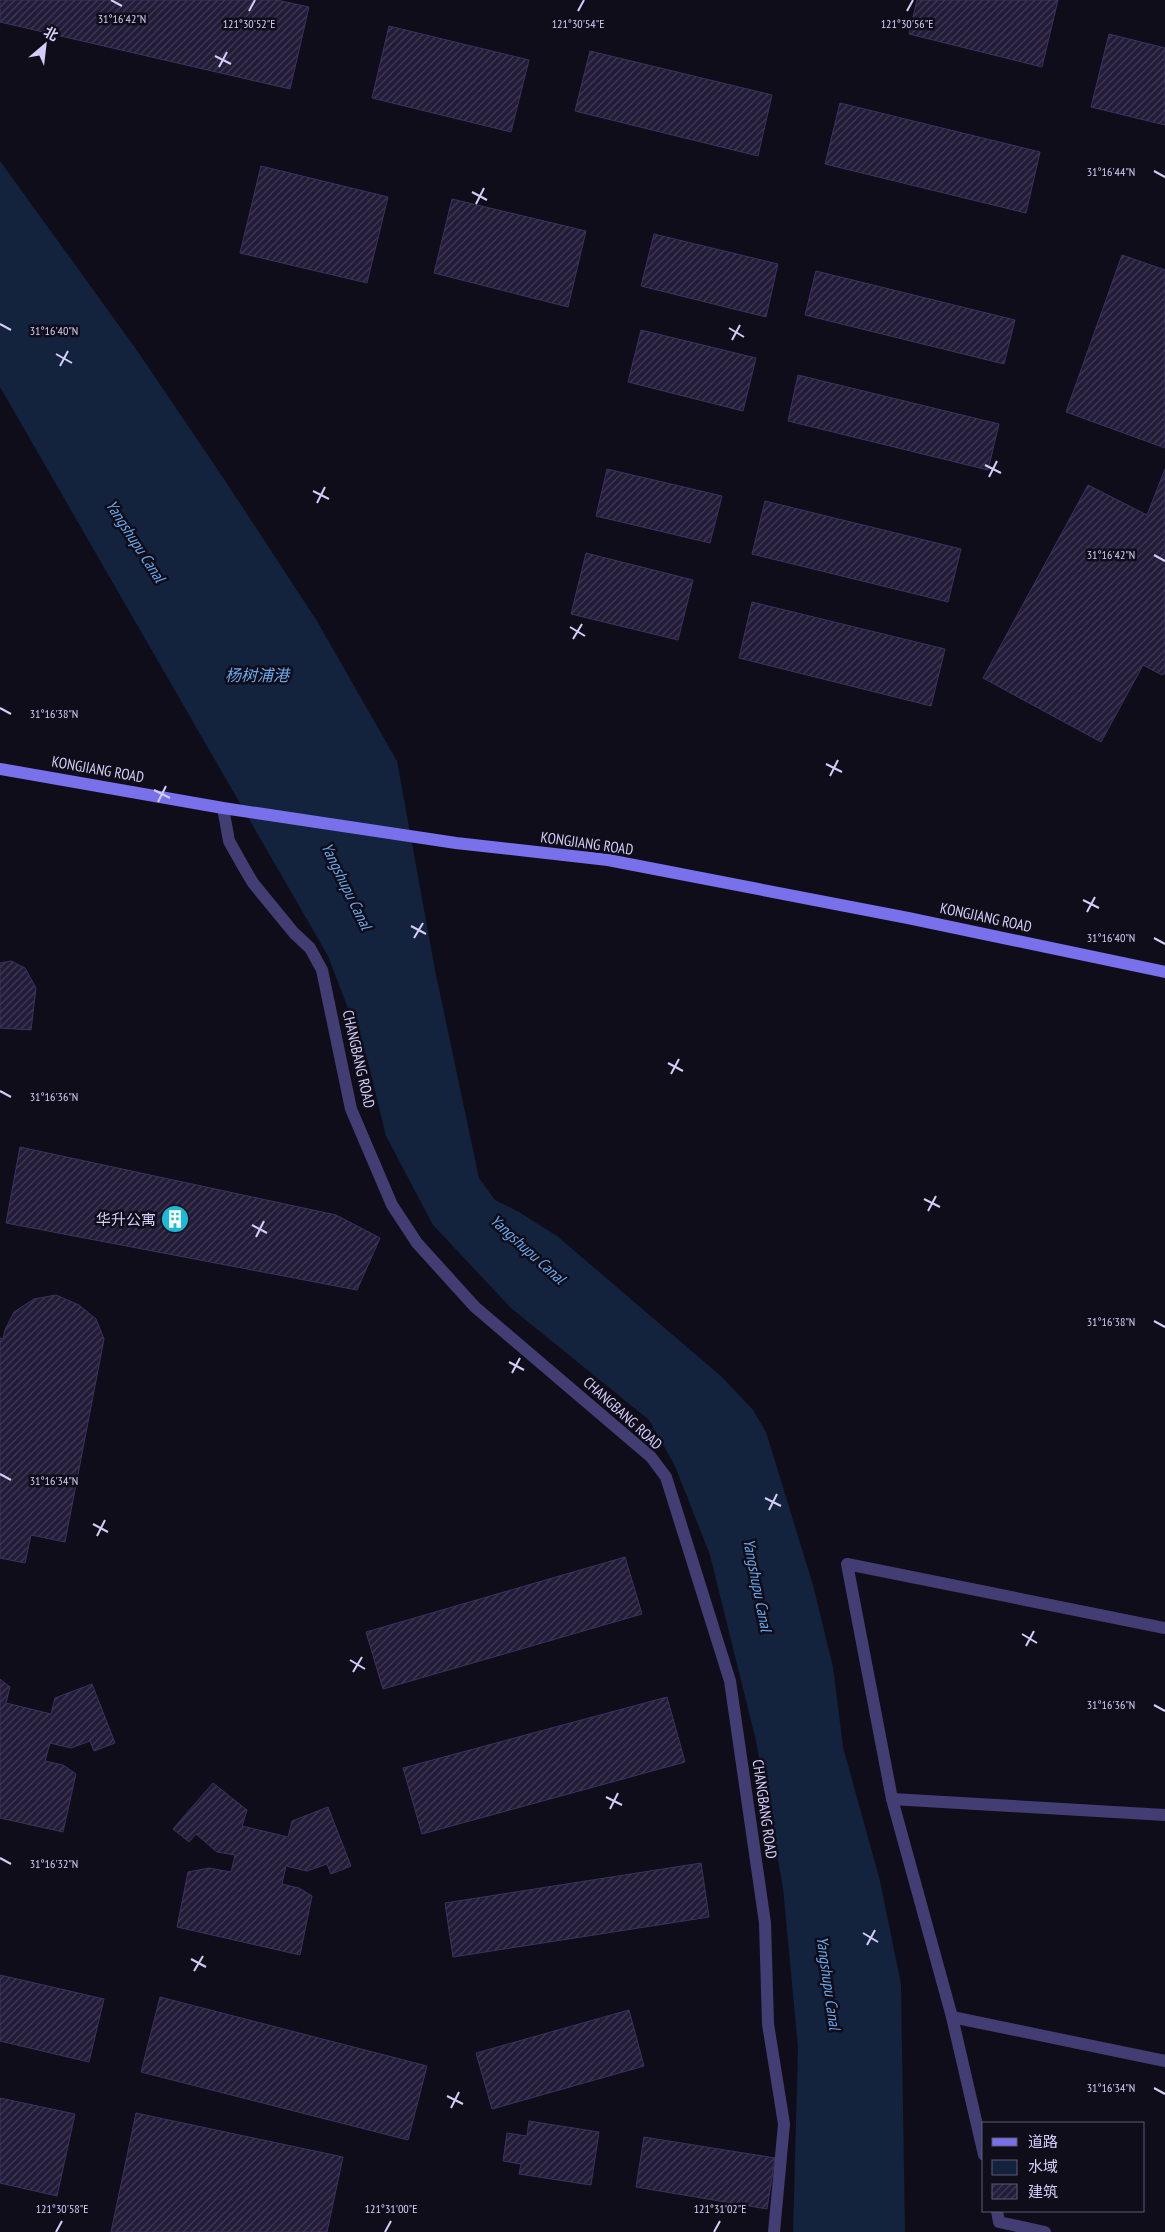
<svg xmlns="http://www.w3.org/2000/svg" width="1165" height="2232" font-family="'PT Sans Narrow','Noto Sans SC',sans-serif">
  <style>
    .water { fill: #13223d }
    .building { fill: url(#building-hatch); stroke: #3c3161 }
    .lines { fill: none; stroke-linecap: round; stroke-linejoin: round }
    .street { stroke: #423e73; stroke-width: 12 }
    .secondary { stroke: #7970ec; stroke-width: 12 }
    .ticks { fill: none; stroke: #d4cdf8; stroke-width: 2 }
    .labels { text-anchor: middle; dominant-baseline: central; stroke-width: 5; stroke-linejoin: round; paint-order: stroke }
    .street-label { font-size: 15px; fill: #d4cdf8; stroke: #100d1a }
    .poi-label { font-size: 15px; fill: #d4cdf8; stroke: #100d1a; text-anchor: end }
    .water-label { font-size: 16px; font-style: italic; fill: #68a8eb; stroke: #100d1a }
    .ticks-label { font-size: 12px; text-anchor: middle; fill: #d4cdf8; stroke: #100d1a; stroke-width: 5; stroke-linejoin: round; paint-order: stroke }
  </style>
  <defs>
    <pattern id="building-hatch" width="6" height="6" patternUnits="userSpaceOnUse" patternTransform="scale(1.25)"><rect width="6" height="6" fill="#231c38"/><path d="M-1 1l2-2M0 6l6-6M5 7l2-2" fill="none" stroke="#423c56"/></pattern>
  </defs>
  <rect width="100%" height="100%" fill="#100d1a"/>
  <polygon class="water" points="0,161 136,349 224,479 317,621 397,761 435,970 479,1178 495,1200 519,1212 557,1236 722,1377 753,1410 766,1432 813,1585 833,1667 843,1747 880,1881 901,1984 905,2232 793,2232 798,2047 783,1888 756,1741 710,1555 675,1466 649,1420 511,1308 433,1225 386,1136 367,1058 328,956 0,387"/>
  <g class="building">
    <polygon points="0,0 277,0 309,7 290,89 0,22"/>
    <polygon points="917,0 1058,0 1042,67 909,34"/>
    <polygon points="389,26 529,60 511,132 372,98"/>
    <polygon points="1109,34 1165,48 1165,125 1091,107"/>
    <polygon points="590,51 772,95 758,156 575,111"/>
    <polygon points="840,103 1040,152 1026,213 825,164"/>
    <polygon points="261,166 388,197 367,283 240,253"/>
    <polygon points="452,199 586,231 568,307 434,273"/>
    <polygon points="654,234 778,264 766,317 641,286"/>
    <polygon points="1122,255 1165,270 1165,448 1066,412"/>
    <polygon points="816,271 1015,320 1004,364 805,315"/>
    <polygon points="641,330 756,358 743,411 628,382"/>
    <polygon points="798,375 999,424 988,470 788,421"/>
    <polygon points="607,469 722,496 710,543 596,516"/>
    <polygon points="1165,469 1165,673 1162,675 1143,665 1101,742 983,678 1088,485 1147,515"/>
    <polygon points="765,501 961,549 948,602 752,554"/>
    <polygon points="586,553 693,580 678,640 571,614"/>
    <polygon points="752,602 945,649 931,706 739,658"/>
    <polygon points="11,961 25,968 36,988 31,1030 0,1028 0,963"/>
    <polygon points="20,1147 336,1215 380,1238 357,1290 6,1223"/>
    <polygon points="56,1295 79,1305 96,1319 104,1339 65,1542 31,1535 25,1563 0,1558 0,1338 3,1339 5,1330 14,1312 34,1299"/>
    <polygon points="625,1557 642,1614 383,1689 366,1632"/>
    <polygon points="0,1679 10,1687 6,1703 51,1714 55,1698 92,1684 115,1743 94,1751 90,1741 71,1748 50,1743 45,1761 63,1765 76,1774 63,1832 0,1818"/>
    <polygon points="667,1697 685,1762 422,1834 403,1768"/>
    <polygon points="213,1783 247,1810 242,1826 288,1837 292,1821 328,1807 351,1866 331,1874 327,1864 307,1871 286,1866 282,1884 299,1888 312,1896 300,1955 177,1927 188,1872 209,1868 231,1872 235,1855 217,1852 196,1834 189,1842 173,1829"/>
    <polygon points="701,1863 709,1917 453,1957 445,1903"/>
    <polygon points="0,1975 104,1999 89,2062 0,2041"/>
    <polygon points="160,1997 427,2066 408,2140 141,2072"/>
    <polygon points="629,2010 644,2066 492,2109 476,2053"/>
    <polygon points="0,2098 75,2114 57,2196 0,2183"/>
    <polygon points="136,2113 343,2157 327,2232 111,2232"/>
    <polygon points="529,2121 599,2132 591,2185 519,2174 521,2164 503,2161 507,2133 527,2136"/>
    <polygon points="644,2137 775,2158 767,2209 636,2187"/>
  </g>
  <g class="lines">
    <g class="street">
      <polyline points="223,808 229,841 243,866 253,883 294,933 310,948 322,970 351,1109 392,1205 417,1243 475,1307 651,1457 666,1477 730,1681 765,1923 768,2024 784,2124 774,2232"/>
      <polyline points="1165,1628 847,1564 892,1799 952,2017 1165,2061"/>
      <polyline points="892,1799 1165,1815"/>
      <polyline points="952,2017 984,2155"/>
      <polyline points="997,2211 999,2222 1045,2232"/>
    </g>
    <polyline class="secondary" points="0,769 223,808 456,843 608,860 908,918 1165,972"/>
  </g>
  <path class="ticks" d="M111,0L122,6M249,11L255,0M578,11L584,0M907,11L913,0M215,56L231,64M219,67L227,52M1154,171L1165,177M472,192L487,200M476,204L484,188M0,324L11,330M729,328L744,337M732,340L740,325M56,354L72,363M60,366L68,351M985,465L1001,473M989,477L997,461M313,491L329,499M317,503L325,487M1154,555L1165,561M570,627L585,636M573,639L582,624M0,708L11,714M826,764L842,772M830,776L838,760M154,790L170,798M158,802L166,786M1083,900L1099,908M1087,912L1095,897M411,926L426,934M414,938L423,923M1154,938L1165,944M668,1063L683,1071M671,1074L679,1059M0,1091L11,1097M924,1199L940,1207M928,1211L936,1196M252,1225L267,1233M256,1237L264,1221M1154,1321L1165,1327M509,1362L524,1370M512,1373L520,1358M0,1474L11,1480M765,1498L781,1506M769,1510L777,1494M93,1524L108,1532M97,1536L105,1520M1022,1634L1037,1643M1026,1646L1034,1631M350,1660L365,1669M353,1672L362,1657M1154,1705L1165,1711M606,1797L622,1805M610,1809L618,1793M0,1858L11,1864M863,1933L878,1942M867,1945L875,1930M191,1959L206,1967M194,1971L203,1956M1154,2088L1165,2094M447,2096L463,2104M451,2108L459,2092M56,2232L62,2221M385,2232L391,2221M714,2232L720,2221"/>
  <defs>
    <symbol id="building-disc" viewBox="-11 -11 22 22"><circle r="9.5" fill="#1cbad5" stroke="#100d1a"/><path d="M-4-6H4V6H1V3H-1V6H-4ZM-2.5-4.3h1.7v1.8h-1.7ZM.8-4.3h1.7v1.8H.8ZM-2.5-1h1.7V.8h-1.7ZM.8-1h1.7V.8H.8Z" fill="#fff"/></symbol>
  </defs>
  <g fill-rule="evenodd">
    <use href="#building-disc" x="159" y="1203" width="32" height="32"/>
  </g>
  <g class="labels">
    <g class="street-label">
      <text transform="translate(98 769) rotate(10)">KONGJIANG ROAD</text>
      <text transform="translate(587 843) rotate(8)">KONGJIANG ROAD</text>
      <text transform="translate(986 917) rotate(12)">KONGJIANG ROAD</text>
      <text transform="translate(359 1059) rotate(77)">CHANGBANG ROAD</text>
      <text transform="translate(623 1413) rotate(42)">CHANGBANG ROAD</text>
      <text transform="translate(765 1809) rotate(82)">CHANGBANG ROAD</text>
    </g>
    <g class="poi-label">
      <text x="156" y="1219">华升公寓</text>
    </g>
    <g class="water-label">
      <text transform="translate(136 541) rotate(57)">Yangshupu Canal</text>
      <text x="257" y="675">杨树浦港</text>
      <text transform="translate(347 886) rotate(64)">Yangshupu Canal</text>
      <text transform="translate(528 1249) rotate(42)">Yangshupu Canal</text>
      <text transform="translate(758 1585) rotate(79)">Yangshupu Canal</text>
      <text transform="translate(829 1983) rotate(82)">Yangshupu Canal</text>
    </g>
  </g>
  <g class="ticks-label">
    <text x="122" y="23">31°16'42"N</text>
    <text x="249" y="28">121°30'52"E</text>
    <text x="578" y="28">121°30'54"E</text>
    <text x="907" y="28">121°30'56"E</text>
    <text x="1111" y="176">31°16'44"N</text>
    <text x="54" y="335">31°16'40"N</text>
    <text x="1111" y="559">31°16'42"N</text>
    <text x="54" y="718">31°16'38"N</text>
    <text x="1111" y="942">31°16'40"N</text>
    <text x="54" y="1101">31°16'36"N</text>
    <text x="1111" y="1326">31°16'38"N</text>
    <text x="54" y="1485">31°16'34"N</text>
    <text x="1111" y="1709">31°16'36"N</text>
    <text x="54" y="1868">31°16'32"N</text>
    <text x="1111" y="2092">31°16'34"N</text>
    <text x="62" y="2213">121°30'58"E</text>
    <text x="391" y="2213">121°31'00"E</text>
    <text x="720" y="2213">121°31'02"E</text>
  </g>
  <rect x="982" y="2122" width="162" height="90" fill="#100d1a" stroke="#5e5a73"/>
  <rect x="992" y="2138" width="25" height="8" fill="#7970ec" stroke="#5e5a73"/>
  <text x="1028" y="2147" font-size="15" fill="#d4cdf8">道路</text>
  <rect x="992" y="2160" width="25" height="15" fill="#13223d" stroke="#5e5a73"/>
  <text x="1028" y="2172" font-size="15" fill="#d4cdf8">水域</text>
  <rect x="992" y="2184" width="25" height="15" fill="url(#building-hatch)" stroke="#5e5a73"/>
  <text x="1028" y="2197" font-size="15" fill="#d4cdf8">建筑</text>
  <g transform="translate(45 45) rotate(28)" stroke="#100d1a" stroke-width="4" paint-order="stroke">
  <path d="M0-4L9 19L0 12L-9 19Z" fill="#d4cdf8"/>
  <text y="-8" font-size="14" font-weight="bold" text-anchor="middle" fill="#d4cdf8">北</text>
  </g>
</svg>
